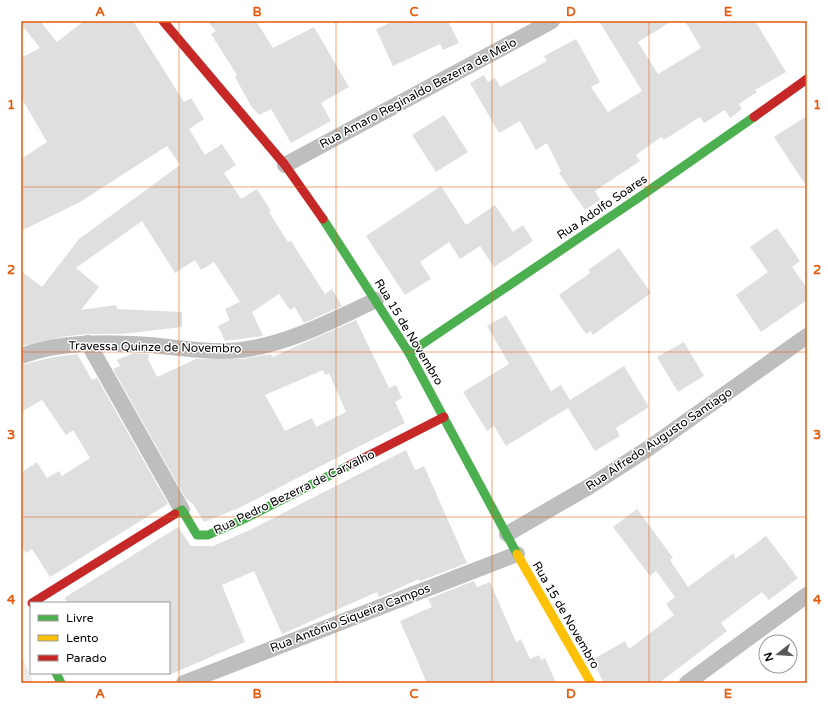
<svg xmlns="http://www.w3.org/2000/svg" width="828" height="704" font-family="'Varela Round',sans-serif">
  <style>
    .green { fill: #ececec }
    .building { fill: #dfdfdf; fill-rule: evenodd }
    .lines { fill: none; stroke-linecap: round; stroke-linejoin: round }
    .street { stroke: #bebebe; stroke-width: 16 }
    .fast { stroke: #4caf50; stroke-width: 9 }
    .slow { stroke: #ffc107; stroke-width: 9 }
    .jam { stroke: #c62828; stroke-width: 9 }
    .grid { fill: none; stroke: #e8590c; stroke-width: 1; stroke-opacity: 0.55 }
    .labels { text-anchor: middle; dominant-baseline: central; stroke-width: 3; stroke-linejoin: round; paint-order: stroke }
    .street-label { font-size: 12px; fill: #000; stroke: #fff }
    .neatline { fill: none; stroke: #e8590c; stroke-width: 1.5 }
    .grid-label { font-size: 13px; text-anchor: middle; font-weight: bold; fill: #e8590c }
  </style>
  <rect width="100%" height="100%" fill="#fff"/>
  <polygon class="green" points="21,655 34,683 21,683"/>
  <g class="building">
    <polygon points="21,21 40,21 57,42 84,21 133,21 184,102 191,98 204,119 189,129 205,155 222,144 236,165 224,173 241,199 257,189 271,211 269,212 288,242 291,241 325,294 332,289 342,306 304,323 295,307 290,310 279,294 252,312 263,336 225,341 218,326 230,320 225,309 240,302 214,262 201,270 195,260 175,273 142,221 76,268 99,287 81,310 116,305 117,309 182,312 182,327 122,334 88,334 67,336 21,346 21,271 42,287 79,239 180,165 167,146 80,202 21,231 21,159 47,142 21,97 21,58 40,48 21,24"/>
    <polygon points="207,21 256,21 273,48 314,27 349,87 321,103 331,121 291,143 271,109 259,115 251,106 235,77 237,75 211,34 216,31"/>
    <polygon points="394,21 448,21 459,43 443,50 440,44 393,66 376,29"/>
    <polygon points="599,21 672,21 638,42 658,74 701,48 685,21 755,21 786,72 755,90 757,92 739,104 742,109 730,118 725,110 704,123 700,117 664,140 661,137 636,155 640,161 595,191 600,200 585,210 559,173 561,171 547,143 536,150 520,121 499,133 470,83 484,75 488,82 495,78 500,87 547,61 544,56 576,39 600,82 591,87 608,112 642,91"/>
    <polygon points="444,115 468,152 436,172 412,135"/>
    <polygon points="807,116 807,187 774,137"/>
    <polygon points="441,186 466,225 495,205 513,232 523,225 533,241 494,267 480,246 460,259 449,242 420,262 431,279 405,295 366,236"/>
    <polygon points="777,228 800,261 792,267 807,288 807,300 761,332 736,295 768,272 750,247"/>
    <polygon points="619,248 651,293 593,335 591,331 586,334 559,295 590,273 588,270"/>
    <polygon points="506,315 551,391 561,385 570,400 624,366 649,407 616,428 620,436 595,451 568,408 506,446 494,426 487,431 463,392 509,364 487,326"/>
    <path d="M356,320L389,388L396,385L402,398L395,402L405,423L239,508L204,522L193,504L186,499L113,369L120,366L117,360L133,353L149,354L148,359L157,377L196,359H242L271,354L272,357ZM323,370L325,375L329,373L346,412L316,427L312,418L285,431L265,395Z"/>
    <polygon points="684,342 704,376 678,392 657,357"/>
    <polygon points="77,354 92,380 97,378 168,504 50,577 32,549 26,553 21,545 21,473 37,462 47,478 59,471 62,476 90,458 73,430 66,435 42,400 21,412 21,365 54,357"/>
    <polygon points="406,450 415,470 424,466 467,563 420,581 419,579 379,597 377,592 282,634 254,571 222,585 245,642 169,675 169,603 68,603 64,598 178,527 191,546 213,546 250,530"/>
    <polygon points="637,509 673,558 670,560 688,587 734,553 735,559 766,536 798,578 769,600 762,592 721,623 727,631 659,683 604,683 592,660 625,641 629,649 674,615 666,604 675,597 656,571 650,576 613,527"/>
    <polygon points="474,581 477,587 490,582 516,642 521,639 530,659 539,655 541,660 545,658 556,683 427,683 400,621 432,607 428,599"/>
  </g>
  <g class="lines">
    <g class="street">
      <polyline points="285,165 552,21"/>
      <polyline points="88,343 182,510"/>
      <path d="M21,356C61,341 108,342 150,345C180,348 211,353 241,350C289,344 333,320 376,300"/>
      <polyline points="507,534 590,486 649,448 807,336"/>
      <polyline points="184,683 517,554"/>
      <polyline points="687,683 807,595"/>
    </g>
    <g class="fast">
      <polyline points="323,219 409,353 517,554"/>
      <polyline points="409,353 641,196 754,117"/>
      <polyline points="175,514 182,510 197,535 208,535 244,519 350,465"/>
      <polyline points="56,673 61,683"/>
    </g>
    <polyline class="slow" points="517,554 591,683"/>
    <g class="jam">
      <polyline points="163,21 285,165 323,219"/>
      <polyline points="754,117 807,79"/>
      <polyline points="350,465 444,417"/>
      <polyline points="32,603 175,514"/>
    </g>
  </g>
  <path class="grid" d="M179,21V683M336,21V683M492,21V683M649,21V683M21,187H807M21,352H807M21,517H807"/>
  <g class="labels">
    <g class="street-label">
      <text transform="translate(418 93) rotate(-28)">Rua Amaro Reginaldo Bezerra de Melo</text>
      <text transform="translate(602 207) rotate(-34)">Rua Adolfo Soares</text>
      <text transform="translate(409 332) rotate(59)">Rua 15 de Novembro</text>
      <text transform="translate(155 347) rotate(1)">Travessa Quinze de Novembro</text>
      <text transform="translate(659 439) rotate(-34)">Rua Alfredo Augusto Santiago</text>
      <text transform="translate(294 492) rotate(-26)">Rua Pedro Bezerra de Carvalho</text>
      <text transform="translate(566 615) rotate(60)">Rua 15 de Novembro</text>
      <text transform="translate(350 618) rotate(-21)">Rua Antônio Siqueira Campos</text>
    </g>
  </g>
  <rect width="828" height="704" fill="none" stroke="#ffffff" stroke-width="44"/>
  <rect x="30" y="602" width="140" height="72" fill="#ffffff" stroke="#999999"/>
  <rect x="38" y="615" width="20" height="6" fill="#4caf50" stroke="#999999"/>
  <text x="66" y="622" font-size="12" fill="#000000">Livre</text>
  <rect x="38" y="635" width="20" height="6" fill="#ffc107" stroke="#999999"/>
  <text x="66" y="642" font-size="12" fill="#000000">Lento</text>
  <rect x="38" y="655" width="20" height="6" fill="#c62828" stroke="#999999"/>
  <text x="66" y="662" font-size="12" fill="#000000">Parado</text>
  <g transform="translate(778 654) rotate(253)"><circle r="19" fill="#ffffff" stroke="#999999"/>
  <path d="M0-3L7 15L0 10L-7 15Z" fill="#595959"/>
  <text y="-6" font-size="11" font-weight="bold" text-anchor="middle" fill="#000000">N</text>
  </g>
  <rect x="22" y="22" width="784" height="660" class="neatline"/>
  <g class="grid-label">
    <text x="100" y="16">A</text>
    <text x="257" y="16">B</text>
    <text x="414" y="16">C</text>
    <text x="571" y="16">D</text>
    <text x="728" y="16">E</text>
    <text x="11" y="109">1</text>
    <text x="817" y="109">1</text>
    <text x="11" y="274">2</text>
    <text x="817" y="274">2</text>
    <text x="11" y="439">3</text>
    <text x="817" y="439">3</text>
    <text x="11" y="604">4</text>
    <text x="817" y="604">4</text>
    <text x="100" y="698">A</text>
    <text x="257" y="698">B</text>
    <text x="414" y="698">C</text>
    <text x="571" y="698">D</text>
    <text x="728" y="698">E</text>
  </g>
</svg>
